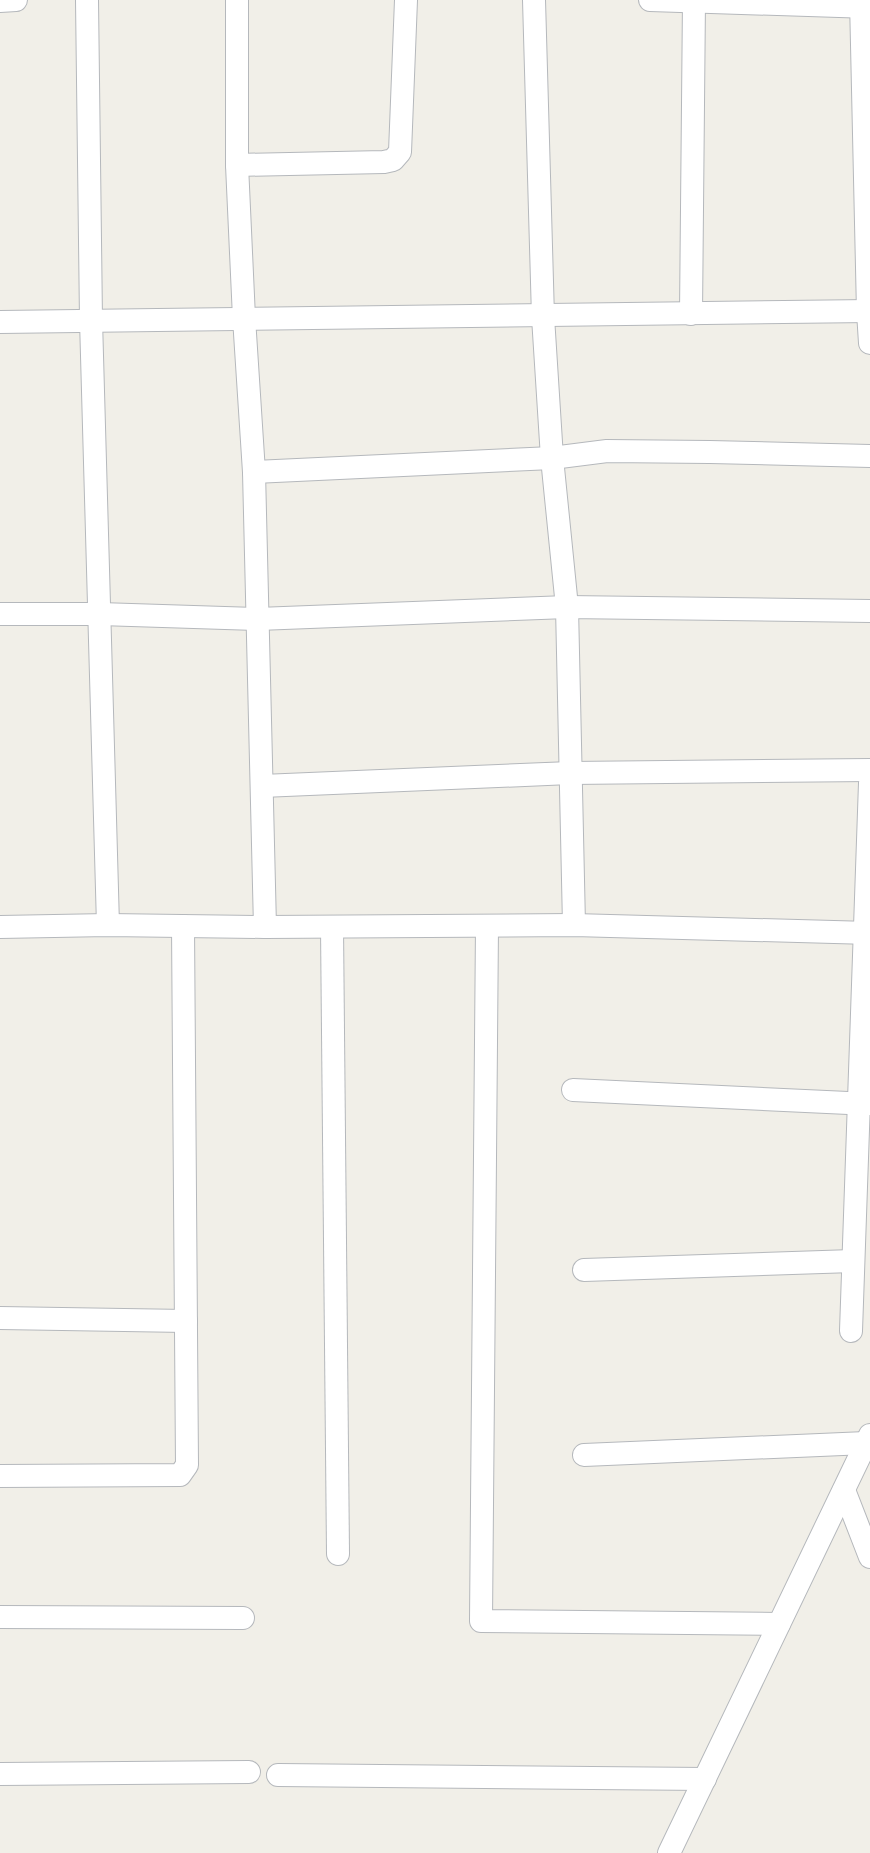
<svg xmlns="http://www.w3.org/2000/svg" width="870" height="1853" font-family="Jost,sans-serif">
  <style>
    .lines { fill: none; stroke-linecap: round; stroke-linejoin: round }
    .street-casing { stroke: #b5b8bc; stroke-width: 24 }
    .street { stroke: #fff; stroke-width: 22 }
  </style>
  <rect width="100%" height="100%" fill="#f1efe8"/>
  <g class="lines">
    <defs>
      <g id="street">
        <polyline points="87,0 91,320 108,925"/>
        <polyline points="237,0 237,165 244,318 254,472 265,927"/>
        <polyline points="534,0 543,317 552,458 567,607 574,925"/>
        <polyline points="650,0 870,7"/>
        <polyline points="861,0 868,312 870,343"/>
        <polyline points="0,1 16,0"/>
        <polyline points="237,165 384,162 393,160 400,152 406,0"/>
        <polyline points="691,314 694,0"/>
        <polyline points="0,322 870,311"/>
        <polyline points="254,472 552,458 607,451 710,452 870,456"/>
        <polyline points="0,614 100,614 258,619 567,607 870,611"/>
        <polyline points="262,786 570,773 870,770"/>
        <polyline points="487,926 481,1621 779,1624"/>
        <polyline points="0,927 108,925 265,927 574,925 870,933"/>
        <polyline points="332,927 338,1554"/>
        <polyline points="573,1090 870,1104"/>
        <polyline points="584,1270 853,1261"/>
        <polyline points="0,1318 186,1321"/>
        <polyline points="851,1331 870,783"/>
        <polyline points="584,1455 866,1443"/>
        <polyline points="0,1476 180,1475 187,1465 183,926"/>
        <polyline points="844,1490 870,1557"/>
        <polyline points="0,1617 243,1618"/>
        <polyline points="0,1774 249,1772"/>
        <polyline points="278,1775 705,1779"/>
        <polyline points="669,1853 870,1435"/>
      </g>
    </defs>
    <use href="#street" class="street-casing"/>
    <use href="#street" class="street"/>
  </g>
</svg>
